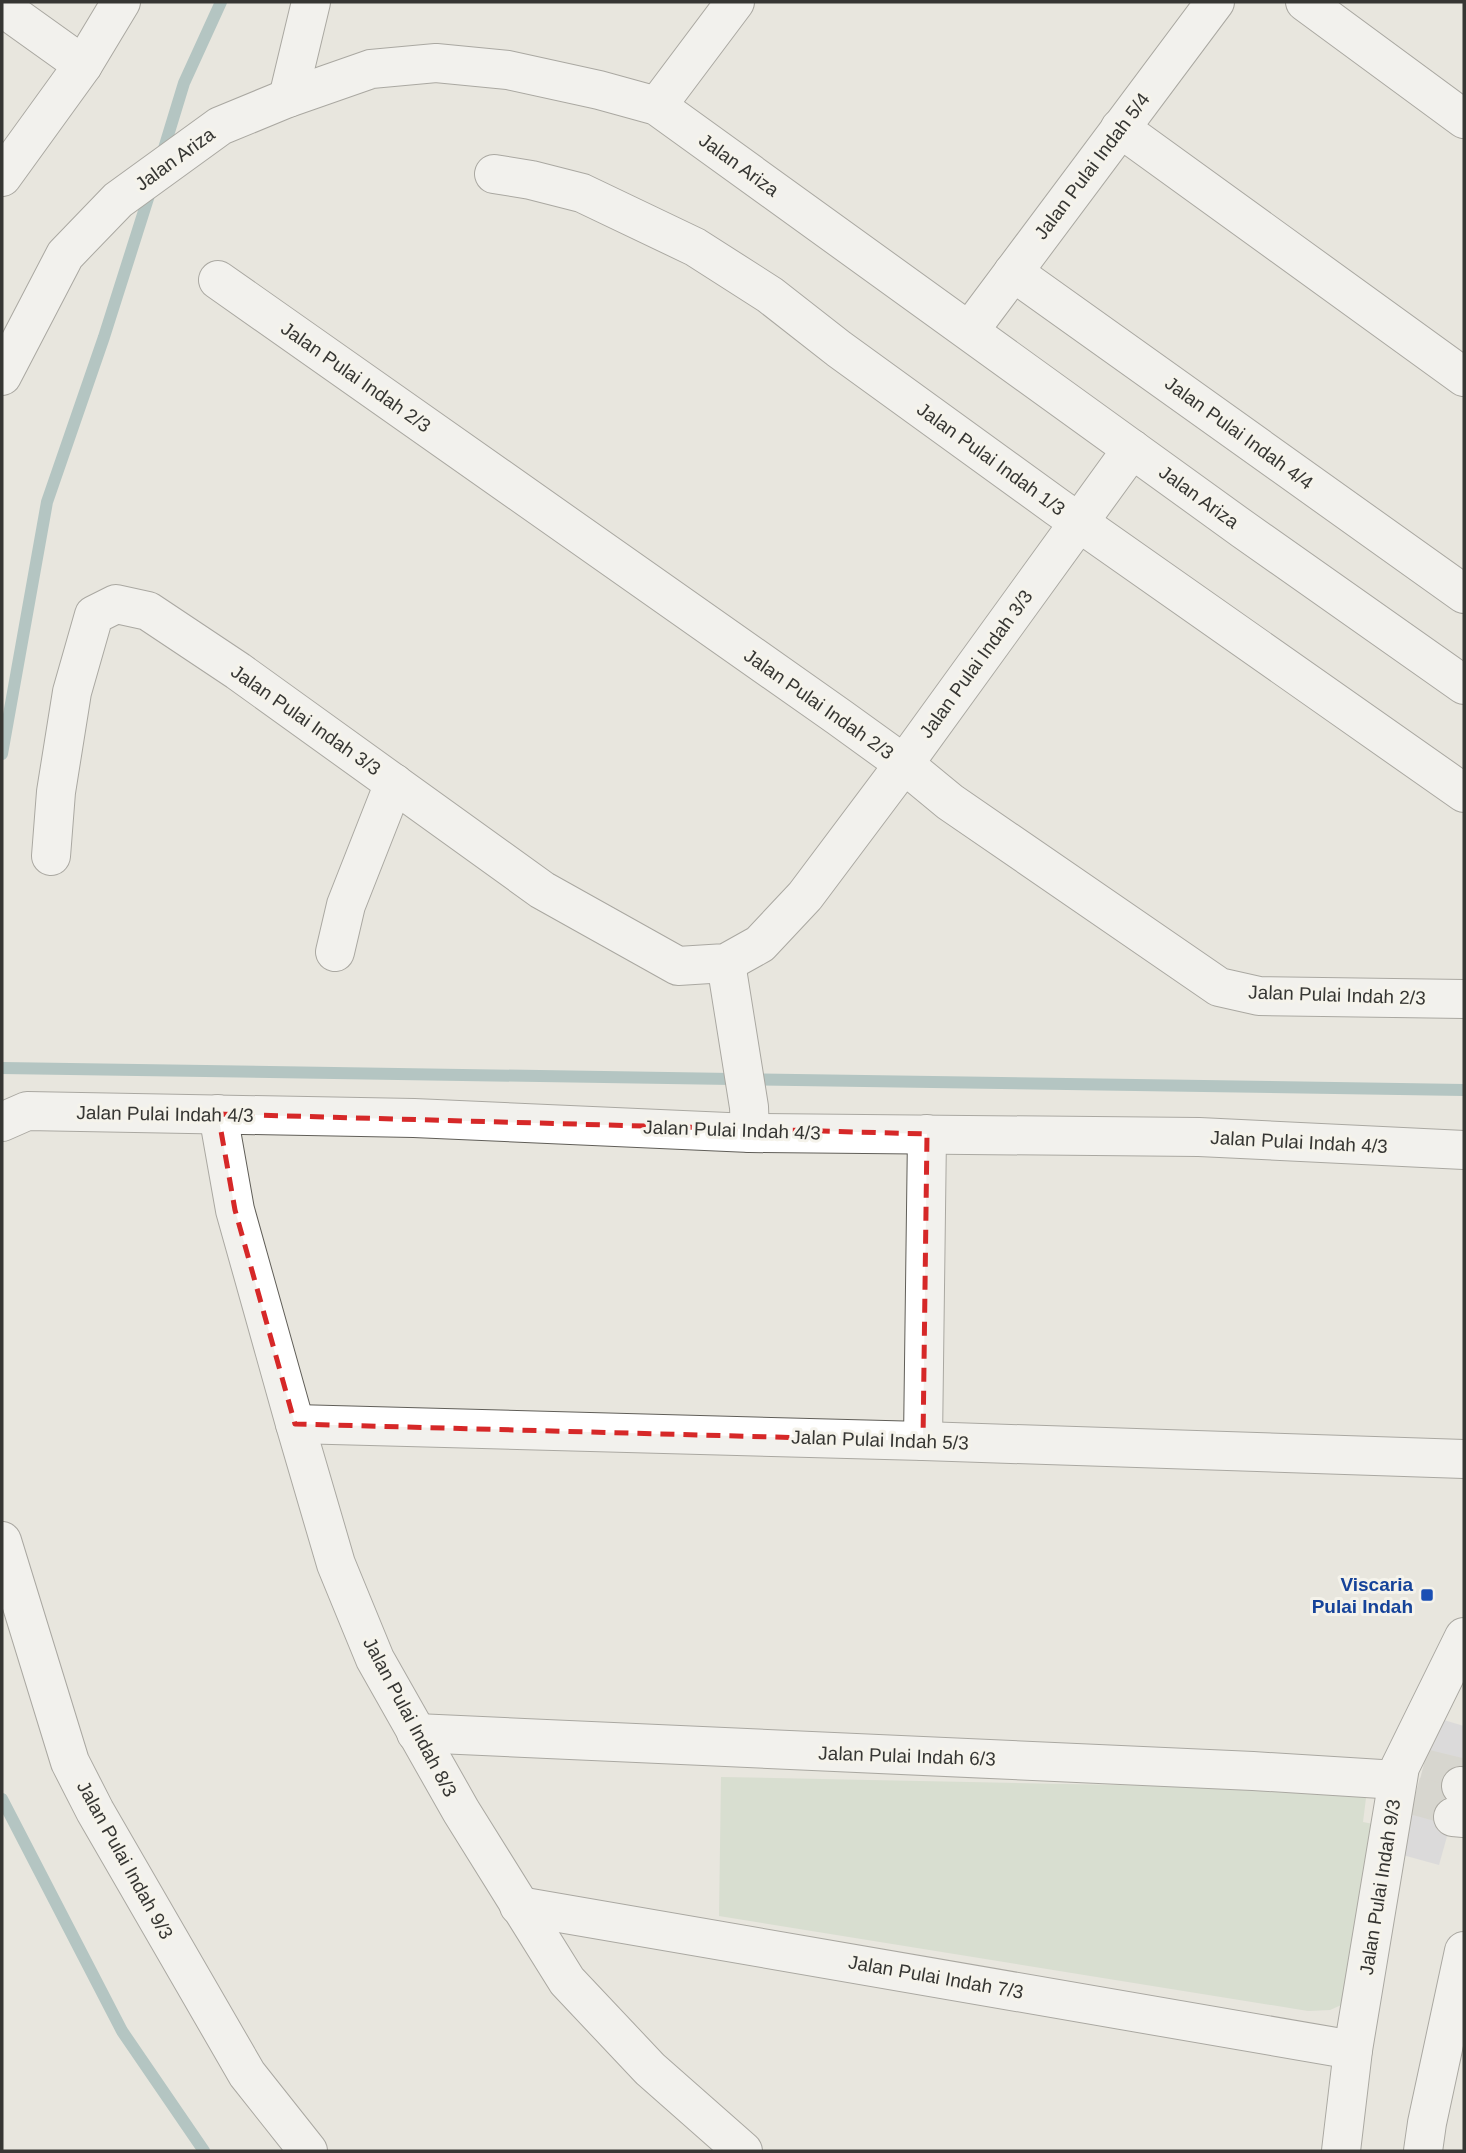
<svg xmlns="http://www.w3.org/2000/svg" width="1466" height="2153" font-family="Helvetica,sans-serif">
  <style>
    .green { fill: #c6d4bf }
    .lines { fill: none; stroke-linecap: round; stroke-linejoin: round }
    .stream { stroke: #769e9f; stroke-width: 12 }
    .building { fill: #cdcdd4 }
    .minor-tunnel { stroke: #c4c3bc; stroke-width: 38; stroke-dasharray: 38 19; stroke-linecap: butt }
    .minor-casing { stroke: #605e58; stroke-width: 40 }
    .major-casing { stroke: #605e58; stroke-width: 40 }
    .minor { stroke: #fff; stroke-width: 38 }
    .major { stroke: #fff; stroke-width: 38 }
    .marked { fill: none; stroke: #d62828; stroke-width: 5; stroke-dasharray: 14 9; stroke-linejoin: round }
    .transit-dot { fill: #1a4fb4; stroke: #f5f3eb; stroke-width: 2.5 }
    .labels { text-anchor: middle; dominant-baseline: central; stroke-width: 6; stroke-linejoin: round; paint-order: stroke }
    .street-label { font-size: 19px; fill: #363633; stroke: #f5f3eb }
    .transit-label { font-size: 19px; font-weight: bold; fill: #164399; stroke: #f5f3eb; text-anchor: end }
  </style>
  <rect width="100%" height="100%" fill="#e8e6de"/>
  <polygon class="green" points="721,1777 1367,1790 1363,1822 1378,1825 1346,2003 1330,2010 1308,2011 719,1916"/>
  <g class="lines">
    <g class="stream">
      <polyline points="162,155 184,83 221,2"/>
      <polyline points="2,754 47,502 104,337 151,189"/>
      <polyline points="2,1068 1464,1090"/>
      <polyline points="2,1799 122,2031 204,2151"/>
    </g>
  </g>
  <polygon class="building" points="1437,1718 1464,1726 1464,1776 1439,1865 1399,1854"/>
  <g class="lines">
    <g class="minor-tunnel">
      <polyline points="1423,1768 1464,1778"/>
      <polyline points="1415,1796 1456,1807"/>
    </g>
    <defs>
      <g id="minor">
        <polyline points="1305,2 1464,119"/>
        <polyline points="2,7 83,65"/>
        <polyline points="288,98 311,2"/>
        <polyline points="657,106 735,2"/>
        <polyline points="1120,128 1464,377"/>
        <polyline points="494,174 531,180 582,193 695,247 770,295 839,349 1057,507 1464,793"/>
        <polyline points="2,177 83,65 121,2"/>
        <polyline points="1013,272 1464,594"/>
        <polyline points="218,280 839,717 904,764 950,802 1219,987 1259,996 1464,999"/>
        <polyline points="970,330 1215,2"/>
        <polyline points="2,376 65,255 118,200 220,126 288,98 371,69 436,63 508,70 599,90 657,106 1244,530 1464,685"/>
        <polyline points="51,856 56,792 72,692 94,615 116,604 148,611 238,671 542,890 678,966 726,963 760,944 805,896 904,764 1132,449"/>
        <polyline points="335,952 346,905 394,783"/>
        <polyline points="726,963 749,1107 750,1133"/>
        <polyline points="218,1114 235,1210 295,1424 336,1564 375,1659 461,1811 567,1981 650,2069 743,2151"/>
        <polyline points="2,1122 27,1111 414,1118 750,1133 1199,1137 1464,1150"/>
        <polyline points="295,1424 923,1441 1464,1459"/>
        <polyline points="923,1441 927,1134"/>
        <polyline points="2,1541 70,1762 95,1811 247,2074 308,2151"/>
        <polyline points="416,1733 1253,1771 1397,1780"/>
        <polyline points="1461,1786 1464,1787"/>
        <polyline points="1453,1817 1464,1818"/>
        <polyline points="519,1906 1353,2050"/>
        <polyline points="1341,2151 1353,2050 1400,1767 1464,1637"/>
      </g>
      <polyline id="major" points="1423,2151 1427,2123 1464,1951"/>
    </defs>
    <use href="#minor" class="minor-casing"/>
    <use href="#major" class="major-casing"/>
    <use href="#minor" class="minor"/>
    <use href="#major" class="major"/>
  </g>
  <path d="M0 0H1466V2153H0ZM218,1114L927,1134L923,1441L295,1424L235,1210Z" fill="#e8e6de" fill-opacity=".55" fill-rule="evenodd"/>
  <path class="marked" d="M218,1114L927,1134L923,1441L295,1424L235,1210Z"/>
  <rect class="transit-dot" x="1420" y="1588" width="14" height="14" rx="3.5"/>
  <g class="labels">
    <g class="street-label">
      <text transform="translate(175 159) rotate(-36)">Jalan Ariza</text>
      <text transform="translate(739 165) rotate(36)">Jalan Ariza</text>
      <text transform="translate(1092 166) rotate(-53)">Jalan Pulai Indah 5/4</text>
      <text transform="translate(356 377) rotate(35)">Jalan Pulai Indah 2/3</text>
      <text transform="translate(1239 433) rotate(36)">Jalan Pulai Indah 4/4</text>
      <text transform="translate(991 459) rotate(36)">Jalan Pulai Indah 1/3</text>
      <text transform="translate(1199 497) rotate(36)">Jalan Ariza</text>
      <text transform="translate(976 664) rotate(-54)">Jalan Pulai Indah 3/3</text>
      <text transform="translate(819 704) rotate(35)">Jalan Pulai Indah 2/3</text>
      <text transform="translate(306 720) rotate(35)">Jalan Pulai Indah 3/3</text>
      <text transform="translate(1337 995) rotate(2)">Jalan Pulai Indah 2/3</text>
      <text transform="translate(165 1114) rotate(1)">Jalan Pulai Indah 4/3</text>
      <text transform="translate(732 1130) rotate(2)">Jalan Pulai Indah 4/3</text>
      <text transform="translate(1299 1142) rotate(3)">Jalan Pulai Indah 4/3</text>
      <text transform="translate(880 1440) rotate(2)">Jalan Pulai Indah 5/3</text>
      <text transform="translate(410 1717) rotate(62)">Jalan Pulai Indah 8/3</text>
      <text transform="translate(907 1756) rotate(2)">Jalan Pulai Indah 6/3</text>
      <text transform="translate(125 1860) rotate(61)">Jalan Pulai Indah 9/3</text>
      <text transform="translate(1380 1887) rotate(-81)">Jalan Pulai Indah 9/3</text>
      <text transform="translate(936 1977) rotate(10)">Jalan Pulai Indah 7/3</text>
    </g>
    <g class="transit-label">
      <text x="1413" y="1584">Viscaria<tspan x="1413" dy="22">Pulai Indah</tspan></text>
    </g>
  </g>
  <rect width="1466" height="2153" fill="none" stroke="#363633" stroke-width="7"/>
</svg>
